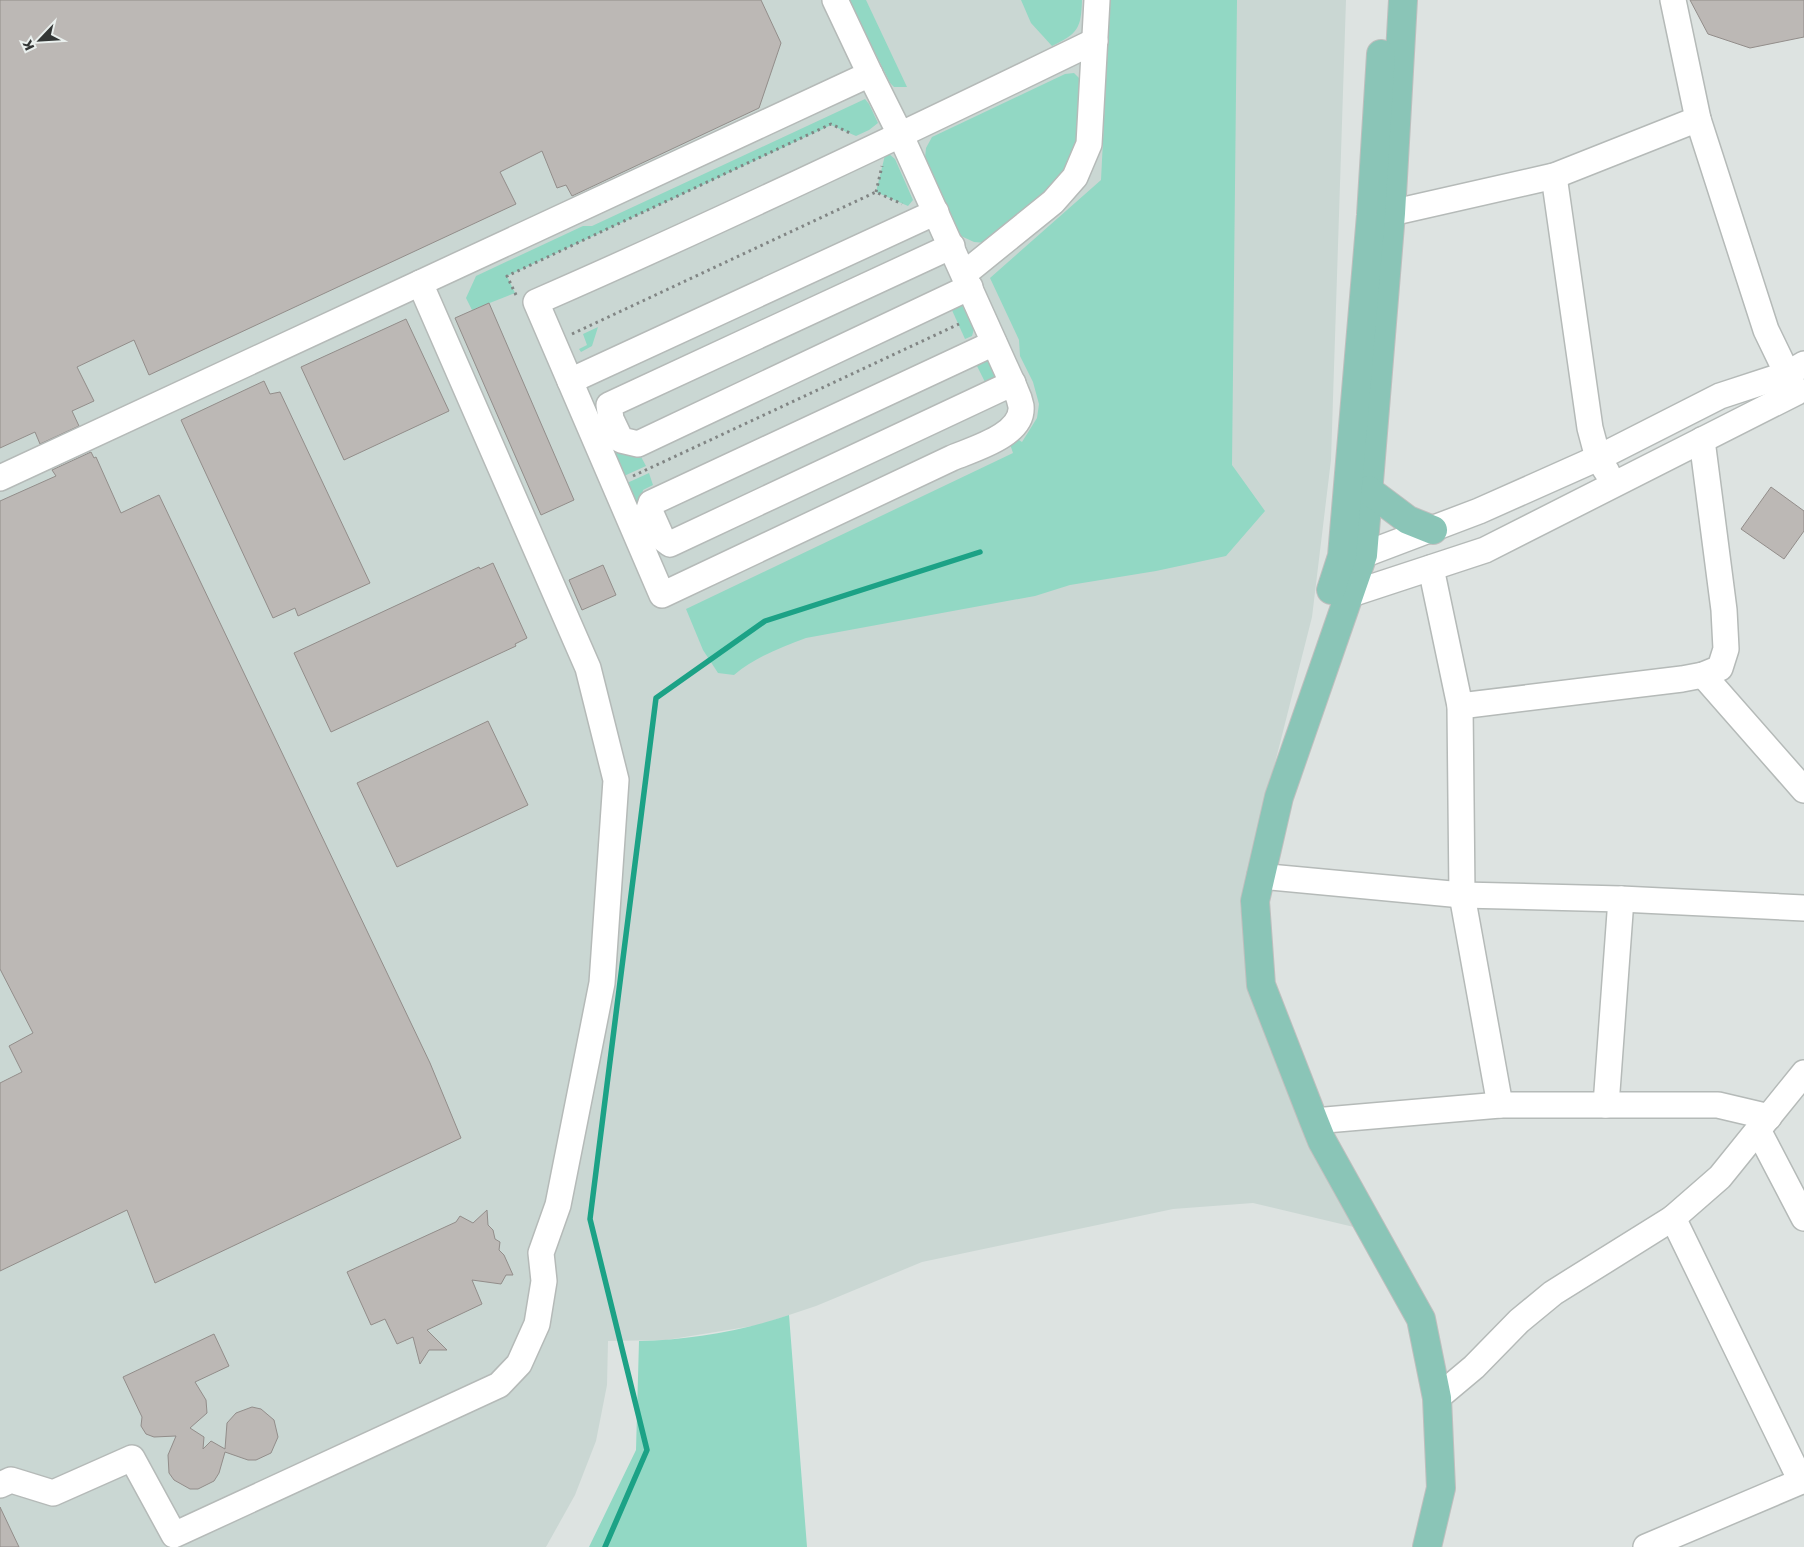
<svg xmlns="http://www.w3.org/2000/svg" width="1804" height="1547" font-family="'Work Sans',sans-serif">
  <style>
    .built { fill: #cad7d3 }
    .green { fill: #92d8c4 }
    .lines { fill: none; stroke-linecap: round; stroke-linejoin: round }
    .stream { stroke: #1ca286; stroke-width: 5.5 }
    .building { fill: #bcb8b5; stroke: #928d8a }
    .minor-casing { stroke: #b5bab8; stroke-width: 28 }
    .major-casing { stroke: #bebfbe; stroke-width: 30 }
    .path { stroke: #818584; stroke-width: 3; stroke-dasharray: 2.5 4; stroke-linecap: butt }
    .minor { stroke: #fff; stroke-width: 25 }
    .major { stroke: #8ac5b7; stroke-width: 28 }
  </style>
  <rect width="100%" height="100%" fill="#dde3e1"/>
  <polygon class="built" points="0,0 1346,0 1331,460 1312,617 1240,901 1248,987 1358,1228 1253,1203 1173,1209 922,1262 816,1306 759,1325 666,1340 608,1341 607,1385 596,1441 575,1495 546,1547 0,1547"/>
  <g class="green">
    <polygon points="849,0 866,0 907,87 894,87 890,83"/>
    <path d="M1021,0H1082C1081,29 1078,33 1052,46L1031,23Z"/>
    <path d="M1110,0H1237L1232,465L1265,511L1226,556L1156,571L1070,585L1035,596L806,638C780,648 755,657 734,675L718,673L703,650L686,609L1013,453L1010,444L1016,438L1022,442L1037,418L1039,404L1033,382L1020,356L1019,340L990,278L1101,180Z"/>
    <polygon points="1074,73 1080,79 1080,141 1068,173 986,243 974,242 961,236 925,158 926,148 932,137 1065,74"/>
    <polygon points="865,99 869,104 878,123 869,130 856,136 831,125 507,276 515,293 472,310 466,298 476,276 583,226 592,226"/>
    <polygon points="889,154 895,159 913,200 908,206 876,192 885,155"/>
    <polygon points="962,305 974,329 972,336 965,339 951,308"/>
    <polygon points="598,327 592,346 581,352 579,349 587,345 583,334"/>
    <path d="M984,356C991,363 995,371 994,381L987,386L974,360Z"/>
    <polygon points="611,447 639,453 646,466 624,476"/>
    <polygon points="649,473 653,485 643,490 639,511 627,483"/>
    <path d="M789,1315L807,1547H589L636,1450L639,1341C689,1340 742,1331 789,1315Z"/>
  </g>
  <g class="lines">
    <polyline class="stream" points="605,1547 647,1450 590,1219 656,698 765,621 980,552"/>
  </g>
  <g class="building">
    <polygon points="0,0 761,0 781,43 759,108 572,196 566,185 557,188 542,151 500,172 516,204 149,375 134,340 77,367 94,401 72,411 79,426 40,444 35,432 0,448"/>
    <polygon points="1690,0 1804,0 1804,37 1750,48 1708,34"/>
    <polygon points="489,303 574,500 541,515 455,318"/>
    <polygon points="406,319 449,411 344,460 301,367"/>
    <polygon points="264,381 270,394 280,392 370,583 298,616 295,608 273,618 181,420"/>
    <polygon points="91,452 94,458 96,457 121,513 159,495 430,1063 461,1138 155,1283 127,1210 0,1271 0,1083 22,1072 9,1046 33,1033 0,969 0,501 56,476 52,470"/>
    <polygon points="1771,487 1804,511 1804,531 1784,559 1741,529"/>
    <polygon points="493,563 527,638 515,644 516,646 331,732 294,653 479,567 480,569"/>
    <polygon points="603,565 616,595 582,610 569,580"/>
    <polygon points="488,721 528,805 397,867 357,783"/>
    <polygon points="487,1210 488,1225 493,1230 495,1239 500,1242 499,1250 504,1255 513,1275 506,1275 501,1284 472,1280 482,1304 427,1330 447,1350 429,1350 420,1364 413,1337 397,1344 385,1319 371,1325 347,1272 456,1222 460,1216 473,1223"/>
    <polygon points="214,1334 229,1366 195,1382 206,1400 207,1413 190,1428 204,1437 203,1449 211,1441 225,1449 227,1423 236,1413 252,1407 261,1409 274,1420 278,1437 271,1453 256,1460 248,1460 225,1452 219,1473 214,1481 198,1489 190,1489 174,1480 169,1473 168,1455 176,1436 154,1437 146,1434 141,1426 142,1417 123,1377"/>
    <polygon points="0,1507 19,1547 0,1547"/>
  </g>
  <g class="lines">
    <defs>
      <g id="minor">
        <polyline points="1673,0 1698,119 1766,330 1794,388"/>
        <path d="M870,74L901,136L1016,391C1018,395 1020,401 1021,406C1024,435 973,449 952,458L662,595L536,302C724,220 910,131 1095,41"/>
        <polyline points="1554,176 1590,428 1598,458 1607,472"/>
        <polyline points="1391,213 1554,176 1698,119"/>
        <polyline points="952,246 609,405 611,419 621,440 638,444 970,287"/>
        <polyline points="964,274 1053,202 1075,177 1089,144 1097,0"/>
        <polyline points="994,343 651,503 649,509 662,538 670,544 1013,383"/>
        <polyline points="570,381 936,212"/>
        <polyline points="0,478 420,283"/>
        <polyline points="1363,555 1479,511 1598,458 1720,396 1787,374 1804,364"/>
        <polyline points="1431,568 1460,706 1462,895 1500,1105"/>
        <polyline points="1348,595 1485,550 1797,392"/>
        <polyline points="1703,675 1804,790"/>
        <polyline points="1460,706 1682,679 1703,675 1720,668 1726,649 1724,610 1702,440"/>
        <polyline points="1260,876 1462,895 1621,899 1804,908"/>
        <polyline points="1606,1105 1621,899"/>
        <polyline points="1314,1121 1500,1105 1718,1105 1769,1117"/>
        <polyline points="1758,1130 1804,1218"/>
        <polyline points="1673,1218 1801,1481"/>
        <polyline points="1437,1398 1474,1367 1519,1321 1553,1293 1673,1218 1720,1177 1804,1073"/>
        <polyline points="0,1485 11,1480 53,1493 132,1458 174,1535 499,1385 519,1364 537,1324 544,1281 541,1253 558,1205 602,983 616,780 588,668 420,283 870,74 835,0"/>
        <polyline points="1646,1547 1804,1480"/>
      </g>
      <g id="major">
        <polyline points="1403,0 1391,213 1363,555 1279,797 1255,901 1261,985 1314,1121 1322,1141 1421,1319 1437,1398 1441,1488 1427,1547"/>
        <polyline points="1368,490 1408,520 1433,530"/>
        <polyline points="1331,590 1342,556 1371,215 1381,54"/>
      </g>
    </defs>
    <use href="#minor" class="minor-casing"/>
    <use href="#major" class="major-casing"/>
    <g class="path">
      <polyline points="876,192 882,166"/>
      <polyline points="516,295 507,276 831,124 852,134"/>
      <polyline points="572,334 876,192 902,204"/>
      <polyline points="633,476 959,324"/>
    </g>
    <use href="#minor" class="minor"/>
    <use href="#major" class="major"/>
  </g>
  <g transform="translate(40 40) rotate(245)" stroke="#eaf0ee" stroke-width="4" paint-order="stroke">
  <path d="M0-4L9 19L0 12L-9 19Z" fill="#333635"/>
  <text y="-8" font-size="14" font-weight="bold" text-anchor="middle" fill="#333635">K</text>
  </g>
</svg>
